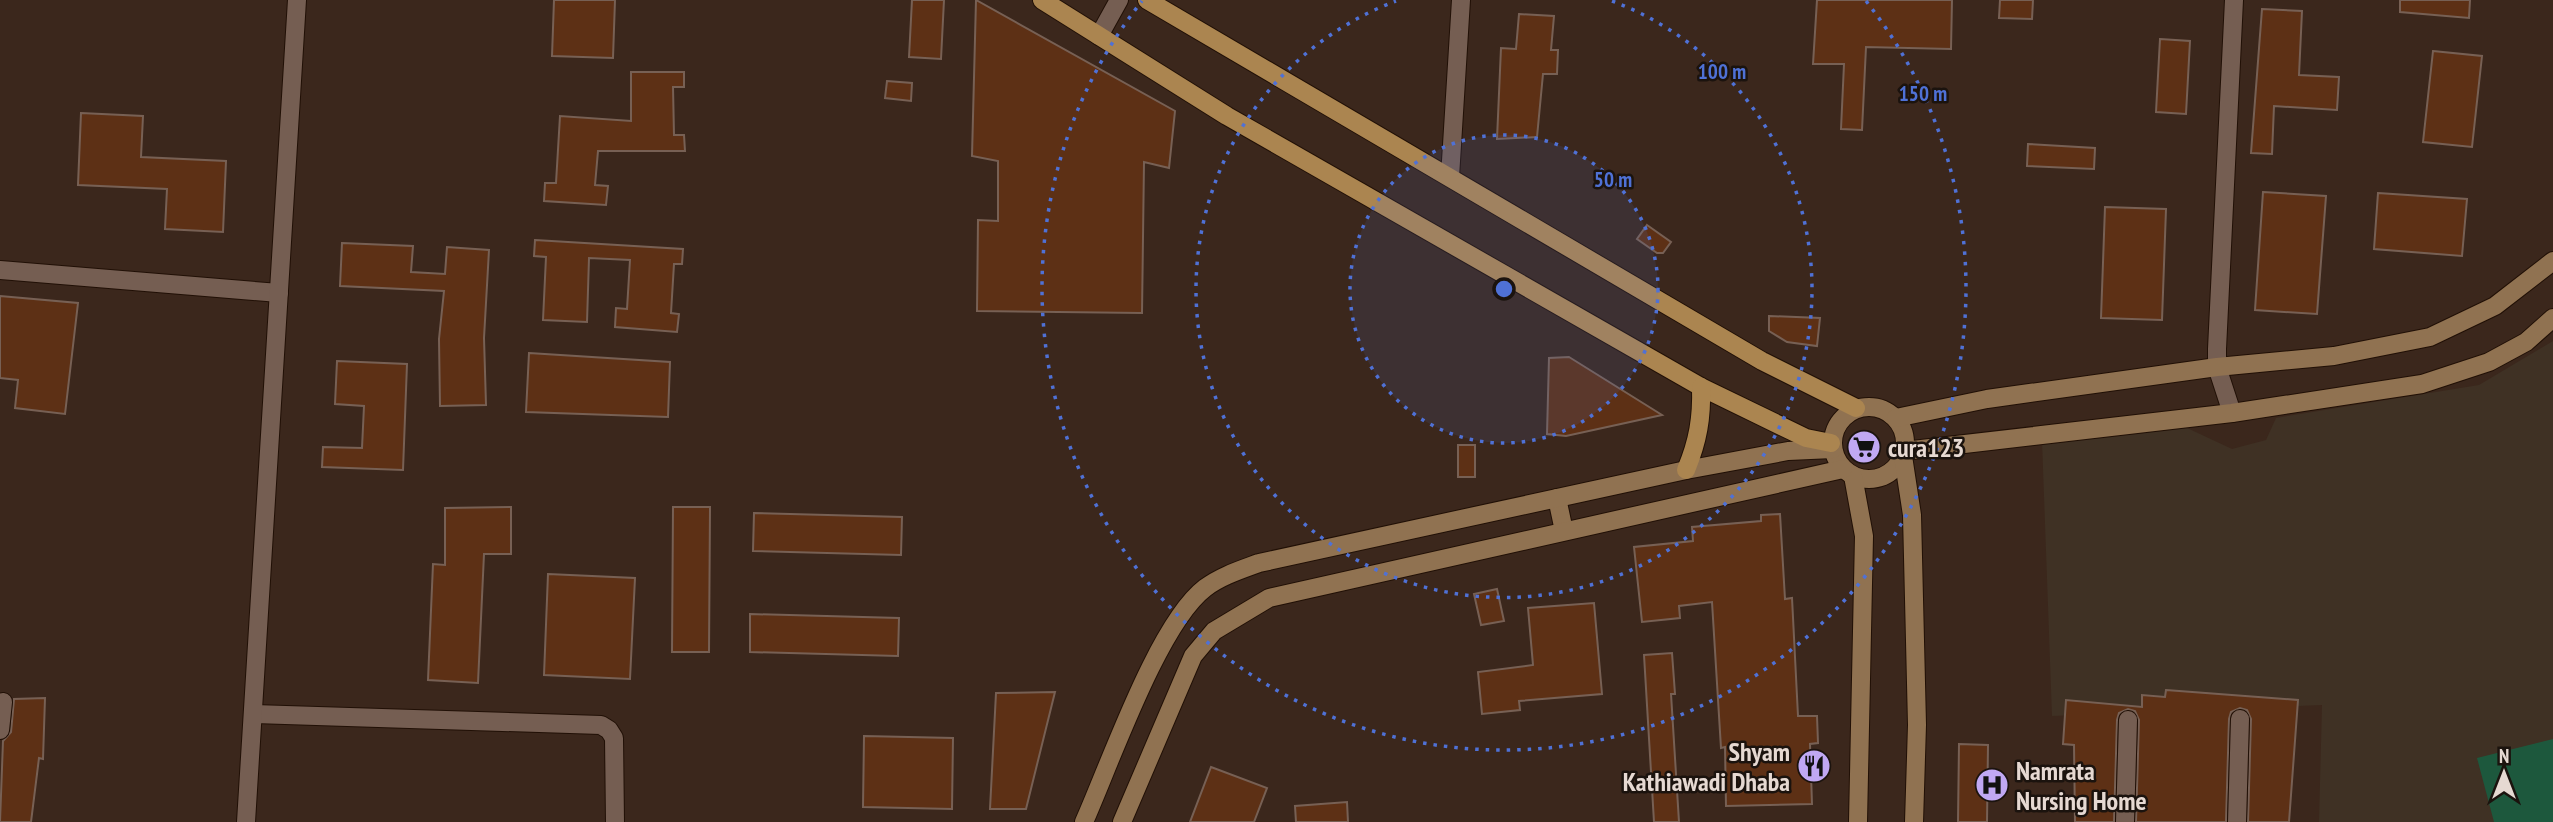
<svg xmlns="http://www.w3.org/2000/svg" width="2553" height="822" font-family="'PT Sans Narrow',sans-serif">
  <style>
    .commercial { fill: #3f3124 }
    .green { fill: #1d583d }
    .building { fill: #5d3015; stroke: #776054; stroke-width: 2 }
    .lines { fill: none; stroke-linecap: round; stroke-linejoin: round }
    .street-casing { stroke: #211006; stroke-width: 20 }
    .secondary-casing { stroke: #211006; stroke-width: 20 }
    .primary-casing { stroke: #211006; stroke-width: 20 }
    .street { stroke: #755e52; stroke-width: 18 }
    .secondary { stroke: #907251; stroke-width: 18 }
    .primary { stroke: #ab8550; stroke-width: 18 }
    .ring { fill: none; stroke: #4f71d6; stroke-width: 3.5; stroke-dasharray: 3.5 7 }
    .labels { text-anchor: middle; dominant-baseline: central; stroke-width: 5; stroke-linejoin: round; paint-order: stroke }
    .poi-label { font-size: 26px; font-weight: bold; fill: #e6d9d2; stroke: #1b130e; text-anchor: start }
    .centre { fill: #4f71d6; stroke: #1b130e; stroke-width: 3.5 }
    .ring-label { font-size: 21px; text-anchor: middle; font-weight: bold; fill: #4f71d6; stroke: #1b130e; stroke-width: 5; stroke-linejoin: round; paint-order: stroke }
  </style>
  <rect width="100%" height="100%" fill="#3b271c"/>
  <polygon class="commercial" points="2553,341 2553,822 2319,822 2322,705 2052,716 2042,441 2185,427 2232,449 2266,440 2276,418 2479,385"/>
  <polygon class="green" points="2553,739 2553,822 2494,822 2477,758"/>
  <g class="building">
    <polygon points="554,0 615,0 613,58 552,56"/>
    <polygon points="912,0 944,0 941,59 909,57"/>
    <polygon points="976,0 1175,111 1169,168 1144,162 1142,313 977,311 978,220 998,221 998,161 972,156"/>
    <polygon points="1817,0 1952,0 1951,49 1866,47 1862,130 1841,129 1844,64 1813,64"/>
    <polygon points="2000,0 2033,0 2032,19 1999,18"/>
    <polygon points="2400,0 2470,0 2469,18 2400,12"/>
    <polygon points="2262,9 2302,11 2299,75 2339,77 2337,110 2274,106 2272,154 2251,153"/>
    <polygon points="1519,14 1554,16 1551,50 1558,50 1557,74 1543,74 1537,137 1497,139 1501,48 1516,49"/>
    <polygon points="2160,39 2190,41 2186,114 2156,112"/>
    <polygon points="2433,51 2482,56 2472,147 2423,142"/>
    <polygon points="631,72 684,72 684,87 673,87 674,135 684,135 685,151 598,151 595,185 608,186 606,205 544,201 545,183 556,183 560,116 631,121"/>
    <polygon points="887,81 912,83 911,101 885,98"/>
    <polygon points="81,113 143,116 141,157 226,161 223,232 165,229 167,189 78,185"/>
    <polygon points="2028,144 2095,148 2094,169 2027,166"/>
    <polygon points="2263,192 2326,196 2317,314 2255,310"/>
    <polygon points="2378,193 2467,199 2462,256 2374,249"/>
    <polygon points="2105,207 2166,209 2162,320 2101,318"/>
    <polygon points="1647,225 1671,242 1663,253 1657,253 1637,239"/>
    <polygon points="535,240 683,249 682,264 674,264 671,313 679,314 677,332 615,327 616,308 627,309 630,260 589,258 587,322 543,320 546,257 534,256"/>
    <polygon points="342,243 413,246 411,272 445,274 447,247 489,250 484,338 486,405 440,406 439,339 444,291 340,286"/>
    <polygon points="0,296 78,303 65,414 15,408 18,380 0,378"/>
    <polygon points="1769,316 1820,318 1817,346 1787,342 1769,331"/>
    <polygon points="529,353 670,362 668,417 526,412"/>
    <polygon points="1569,357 1662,415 1566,436 1547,434 1549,358"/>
    <polygon points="337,361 407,364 403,470 322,467 323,447 362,448 364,406 335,404"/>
    <rect x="1458" y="445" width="17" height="32"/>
    <polygon points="511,507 511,554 484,554 478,683 428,680 433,564 445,565 445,508"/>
    <polygon points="673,507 710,507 709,652 672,652"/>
    <polygon points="754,513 902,517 901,555 753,551"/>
    <polygon points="1780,514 1785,599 1792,598 1798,716 1817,716 1818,743 1810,744 1812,804 1726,806 1725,747 1721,748 1712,602 1679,606 1680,618 1642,622 1634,547 1693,541 1692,527 1761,521 1761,515"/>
    <polygon points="548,574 635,578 630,679 544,675"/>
    <polygon points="1497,589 1504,621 1481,625 1474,594"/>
    <polygon points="1594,603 1602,694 1519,701 1520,710 1482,714 1478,672 1533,665 1528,608"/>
    <polygon points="750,614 899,618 898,656 750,652"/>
    <polygon points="1672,653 1675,694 1671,694 1679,822 1654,822 1644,655"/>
    <polygon points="2166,690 2298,700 2289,822 2248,822 2251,719 2247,710 2240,708 2231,712 2229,719 2226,822 2136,822 2139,720 2135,711 2128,709 2119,713 2117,720 2114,822 2075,822 2074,745 2063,744 2066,700 2142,707 2142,695 2165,697"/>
    <polygon points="1055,692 1026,809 990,809 996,693"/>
    <polygon points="45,698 43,759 39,758 31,822 0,822 3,741 11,732 14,699"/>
    <polygon points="864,736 953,738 952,809 863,807"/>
    <polygon points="1959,744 1988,745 1987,822 1958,822"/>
    <polygon points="1211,767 1267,788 1254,822 1190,822"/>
    <polygon points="1347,802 1348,822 1296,822 1295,806"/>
  </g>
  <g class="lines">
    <defs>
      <g id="street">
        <polyline points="1099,36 1119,0"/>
        <polyline points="1450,177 1461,0"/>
        <polyline points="0,270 279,293"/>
        <polyline points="2232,413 2217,367 2217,349 2234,0"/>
        <polyline points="253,714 601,725 609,730 614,738 615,822"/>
        <polyline points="0,730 3,702"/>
        <polyline points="246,822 297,0"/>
        <polyline points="2125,822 2128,720"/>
        <polyline points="2237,822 2240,719"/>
      </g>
      <g id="secondary">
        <circle cx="1869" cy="443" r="36"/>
        <polyline points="1896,418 1987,399 2217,367 2334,356 2430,337 2495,306 2553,261"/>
        <polyline points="1904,451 2232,413 2422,384 2489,362 2526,342 2553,318"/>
        <polyline points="1903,456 1912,515 1917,725 1914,822"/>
        <polyline points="1853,476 1864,536 1858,822"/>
        <polyline points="1557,498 1564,531"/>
        <path d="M1084,822C1110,764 1158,624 1205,588C1221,576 1240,570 1259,563L1686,470L1788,451L1833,449"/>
        <polyline points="1122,822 1193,656 1214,631 1269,598 1843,469"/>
      </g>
      <g id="primary">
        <polyline points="1042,0 1227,116 1701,387 1806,438 1831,443"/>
        <polyline points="1147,0 1762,361 1856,408"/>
        <path d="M1686,470C1698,441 1702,418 1701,387"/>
      </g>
    </defs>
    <use href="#street" class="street-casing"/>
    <use href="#secondary" class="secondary-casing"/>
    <use href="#primary" class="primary-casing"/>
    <use href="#street" class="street"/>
    <use href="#secondary" class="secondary"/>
    <use href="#primary" class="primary"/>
  </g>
  <circle cx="1504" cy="289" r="154" fill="#4f71d6" fill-opacity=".12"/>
  <g class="ring">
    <circle cx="1504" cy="289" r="154"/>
    <path d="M1612 1A308 308 0 1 1 1396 1"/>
    <path d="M1866 1A462 462 0 1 1 1142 1"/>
  </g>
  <defs>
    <symbol id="supermarket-disc" viewBox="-11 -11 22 22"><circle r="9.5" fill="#c0a8f3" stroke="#1b130e"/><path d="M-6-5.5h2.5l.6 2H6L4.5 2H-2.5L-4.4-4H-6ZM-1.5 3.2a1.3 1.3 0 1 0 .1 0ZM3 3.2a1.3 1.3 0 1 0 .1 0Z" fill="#111"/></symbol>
    <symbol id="restaurant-disc" viewBox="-11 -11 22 22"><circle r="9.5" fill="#c0a8f3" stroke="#1b130e"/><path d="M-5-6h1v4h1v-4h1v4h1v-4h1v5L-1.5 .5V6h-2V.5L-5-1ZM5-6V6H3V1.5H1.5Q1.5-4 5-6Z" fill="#111"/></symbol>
    <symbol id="hospital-disc" viewBox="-11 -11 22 22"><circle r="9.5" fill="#c0a8f3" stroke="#1b130e"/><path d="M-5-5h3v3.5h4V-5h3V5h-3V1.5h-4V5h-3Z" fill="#111"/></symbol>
  </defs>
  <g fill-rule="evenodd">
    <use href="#supermarket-disc" x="1845" y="428" width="38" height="38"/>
    <use href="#restaurant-disc" x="1795" y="747" width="38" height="38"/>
    <use href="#hospital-disc" x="1973" y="766" width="38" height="38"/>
  </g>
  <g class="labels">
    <g class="poi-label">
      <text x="1888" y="447">cura123</text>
      <text x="1790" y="751" text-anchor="end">Shyam<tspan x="1790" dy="30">Kathiawadi Dhaba</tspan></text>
      <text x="2016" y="770">Namrata<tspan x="2016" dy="30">Nursing Home</tspan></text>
    </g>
  </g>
  <circle cx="1504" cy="289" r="10" class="centre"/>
  <g class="ring-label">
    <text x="1722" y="79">100 m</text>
    <text x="1923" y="101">150 m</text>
    <text x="1613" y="187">50 m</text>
  </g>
  <g transform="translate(2504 773)" stroke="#1b130e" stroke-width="5" paint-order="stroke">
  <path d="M0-5L12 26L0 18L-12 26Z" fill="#e6d9d2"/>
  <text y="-10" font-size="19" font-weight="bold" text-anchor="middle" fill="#e6d9d2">N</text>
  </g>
</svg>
